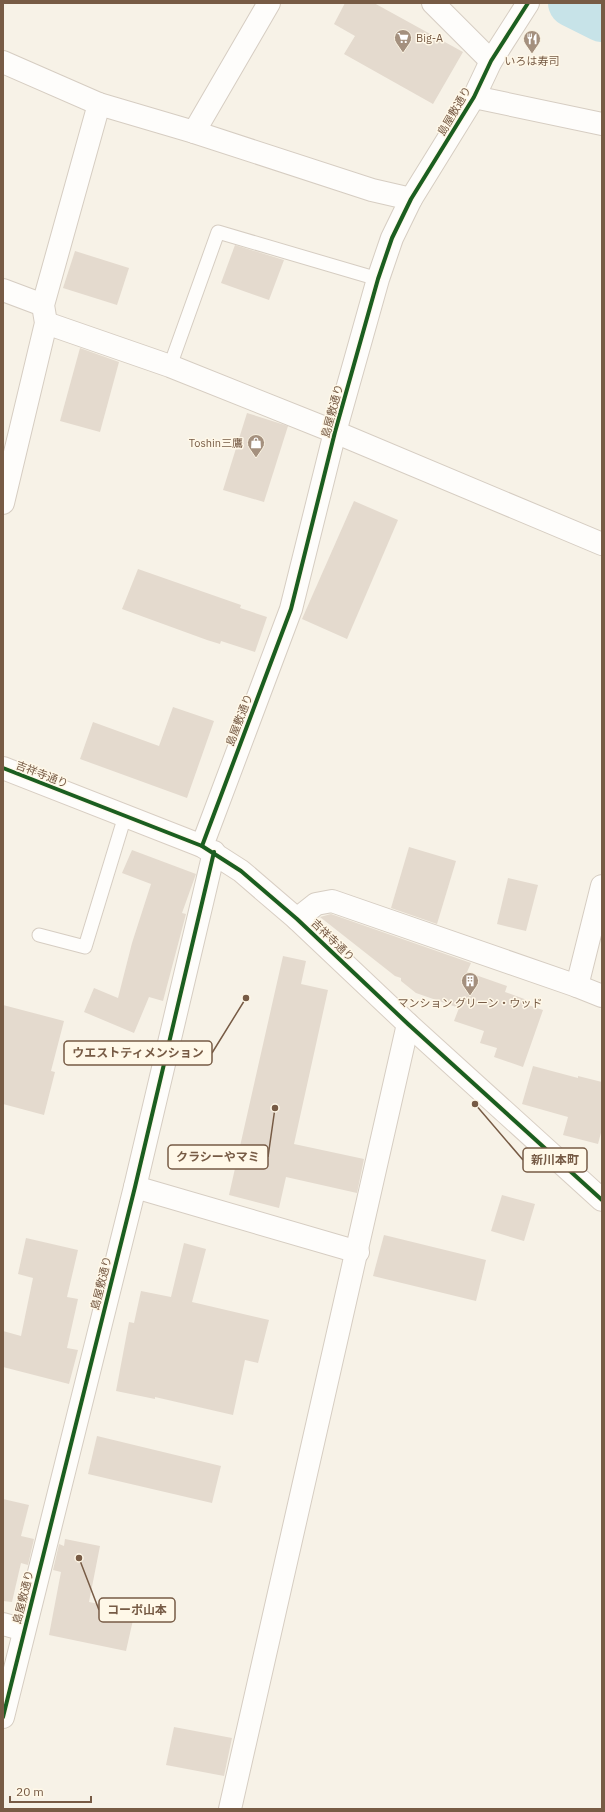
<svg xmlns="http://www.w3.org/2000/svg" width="605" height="1812" font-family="'IBM Plex Sans','Noto Sans JP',sans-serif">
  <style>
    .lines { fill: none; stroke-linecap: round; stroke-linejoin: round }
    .river { stroke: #c7e3e8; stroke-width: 48 }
    .building { fill: #e4dace }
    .service-casing { stroke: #d6cdc2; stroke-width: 15 }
    .minor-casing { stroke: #d6cdc2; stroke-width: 24 }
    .tertiary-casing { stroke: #d6cdc2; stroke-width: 24 }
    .secondary-casing { stroke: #d8cec3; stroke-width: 24 }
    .service { stroke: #fefdfb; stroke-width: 13 }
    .minor { stroke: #fefdfb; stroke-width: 22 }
    .tertiary { stroke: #fefdfb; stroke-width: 22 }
    .secondary { stroke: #fefdfb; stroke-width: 22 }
    .cycleway-casing { stroke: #fff8e8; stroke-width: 6 }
    .cycleway { stroke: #1b5e20; stroke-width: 4 }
    .labels { text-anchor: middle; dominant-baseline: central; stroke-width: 3; stroke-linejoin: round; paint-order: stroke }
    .poi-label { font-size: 11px; fill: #775b45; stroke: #fff8e8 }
    .street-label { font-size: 11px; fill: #775b45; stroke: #fff8e8 }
    .leader { fill: none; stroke: #775b45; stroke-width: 1.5 }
    .callout-dot { fill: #775b45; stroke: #fff8e8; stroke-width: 1.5 }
    .callout { fill: #fff8e8; stroke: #775b45; stroke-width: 1.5 }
    .callout-label { font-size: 12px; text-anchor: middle; font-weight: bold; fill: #775b45 }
  </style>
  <rect width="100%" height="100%" fill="#f7f2e7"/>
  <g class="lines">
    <polyline class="river" points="572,3 602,18"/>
  </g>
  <g class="building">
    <polygon points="345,3 374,3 463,52 433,104 344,54 355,36 334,24"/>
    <polygon points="235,245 284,260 269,300 221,283"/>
    <polygon points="75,251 129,268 117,305 63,288"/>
    <polygon points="80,348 119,362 100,432 60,421"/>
    <polygon points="247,413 288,426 264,502 223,490"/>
    <polygon points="354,501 398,520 347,639 302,619"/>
    <polygon points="138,569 241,605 240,608 267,617 255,652 221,641 220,644 207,640 122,609"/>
    <polygon points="173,707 214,721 187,798 80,759 93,722 159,746"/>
    <polygon points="409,847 456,861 437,924 391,908"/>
    <polygon points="132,850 196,874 182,913 186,914 163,1001 149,997 134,1033 84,1012 94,988 118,998 132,943 151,884 122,873"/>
    <polygon points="508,878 538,885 526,931 497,924"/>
    <polygon points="331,914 471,963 467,972 507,986 505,992 527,1000 525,1004 543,1010 523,1067 494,1057 497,1048 480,1043 484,1031 454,1021 459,1008 416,993 401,981 401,978 395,976 320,917"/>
    <polygon points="283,956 306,961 301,984 328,990 294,1144 364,1159 357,1193 286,1177 279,1208 229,1195"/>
    <polygon points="3,1005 64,1021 51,1071 55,1072 44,1115 3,1104"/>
    <polygon points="533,1066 578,1078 578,1076 602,1082 602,1129 598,1144 563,1135 568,1117 522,1104"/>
    <polygon points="502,1195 535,1204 524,1241 491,1231"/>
    <polygon points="384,1235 486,1260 476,1301 373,1276"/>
    <polygon points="26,1238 78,1250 67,1297 78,1299 67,1348 78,1350 69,1384 3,1367 3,1331 21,1336 33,1278 18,1274"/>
    <polygon points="184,1243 206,1249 192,1302 269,1320 258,1363 245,1360 233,1415 155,1397 155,1399 116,1391 129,1322 134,1323 141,1291 171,1297"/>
    <polygon points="97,1436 221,1466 212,1503 88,1474"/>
    <polygon points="3,1499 29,1505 21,1536 34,1539 28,1565 21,1563 12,1602 3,1601"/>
    <polygon points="65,1539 100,1546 89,1602 135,1611 126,1651 49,1635 61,1572 53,1570 59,1544 64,1546"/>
    <polygon points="174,1727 232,1738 224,1776 166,1765"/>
  </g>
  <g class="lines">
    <defs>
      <g id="service">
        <polyline points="170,366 218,232 378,279"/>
        <polyline points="39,935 85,947 125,816"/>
      </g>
      <g id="minor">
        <polyline points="433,3 491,61"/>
        <polyline points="3,62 99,104"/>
        <polyline points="474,97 602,124"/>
        <polyline points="194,132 269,3"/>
        <polyline points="3,290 43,305"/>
        <polyline points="46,323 170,366 335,432 602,544"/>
        <polyline points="3,503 46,323 43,305 99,104 194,132 372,190 411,199"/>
        <polyline points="297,919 316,904 332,901 577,986 602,996"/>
        <polyline points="577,986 602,886"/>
        <polyline points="135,1187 358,1252"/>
        <polyline points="3,1624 24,1630"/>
        <polyline points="3,1717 135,1187 214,852"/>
        <polyline points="230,1809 408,1024"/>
      </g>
      <polyline id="tertiary" points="202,846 291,609 335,432 378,279 392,238 411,199 474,97 491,61 528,3"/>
      <polyline id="secondary" points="3,768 202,846 241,871 297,919 408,1024 602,1200"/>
    </defs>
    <use href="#service" class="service-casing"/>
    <use href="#minor" class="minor-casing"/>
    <use href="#tertiary" class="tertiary-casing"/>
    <use href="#secondary" class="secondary-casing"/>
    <use href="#service" class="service"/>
    <use href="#minor" class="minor"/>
    <use href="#tertiary" class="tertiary"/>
    <use href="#secondary" class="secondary"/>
    <defs>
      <g id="cycleway">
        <polyline points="3,768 202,846 241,871 297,919 408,1024 602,1200"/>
        <polyline points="202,846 291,609 335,432 378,279 392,238 411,199 474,97 491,61 528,3"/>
        <polyline points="3,1717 135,1187 214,852"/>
      </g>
    </defs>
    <use href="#cycleway" class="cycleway-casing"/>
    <use href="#cycleway" class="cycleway"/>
  </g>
  <defs>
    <symbol id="supermarket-pin" viewBox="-11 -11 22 30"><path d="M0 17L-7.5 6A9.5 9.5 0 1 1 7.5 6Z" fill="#a4907e" stroke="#fff8e8"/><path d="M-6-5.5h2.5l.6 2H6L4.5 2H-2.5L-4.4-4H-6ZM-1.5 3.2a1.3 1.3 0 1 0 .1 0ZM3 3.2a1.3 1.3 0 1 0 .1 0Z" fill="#fff"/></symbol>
    <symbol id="restaurant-pin" viewBox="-11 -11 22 30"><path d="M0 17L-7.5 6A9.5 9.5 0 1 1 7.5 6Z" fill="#a4907e" stroke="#fff8e8"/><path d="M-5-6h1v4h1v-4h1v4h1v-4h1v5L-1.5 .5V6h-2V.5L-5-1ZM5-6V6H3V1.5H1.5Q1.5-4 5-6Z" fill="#fff"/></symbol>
    <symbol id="shop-pin" viewBox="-11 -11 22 30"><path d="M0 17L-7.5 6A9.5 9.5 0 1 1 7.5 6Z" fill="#a4907e" stroke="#fff8e8"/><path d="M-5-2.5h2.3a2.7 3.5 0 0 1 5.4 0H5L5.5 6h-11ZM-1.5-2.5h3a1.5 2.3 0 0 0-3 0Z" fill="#fff"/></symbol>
    <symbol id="building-pin" viewBox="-11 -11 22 30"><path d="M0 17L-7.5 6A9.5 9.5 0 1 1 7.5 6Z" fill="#a4907e" stroke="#fff8e8"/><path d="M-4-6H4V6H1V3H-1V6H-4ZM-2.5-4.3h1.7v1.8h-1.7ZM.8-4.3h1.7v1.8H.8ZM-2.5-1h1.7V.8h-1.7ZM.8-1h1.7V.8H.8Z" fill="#fff"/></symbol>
  </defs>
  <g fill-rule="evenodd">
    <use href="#supermarket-pin" x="393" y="28" width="20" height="27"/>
    <use href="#restaurant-pin" x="522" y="29" width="20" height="27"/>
    <use href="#shop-pin" x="246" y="433" width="20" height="27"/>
    <use href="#building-pin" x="460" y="971" width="20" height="27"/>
  </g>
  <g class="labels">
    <g class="poi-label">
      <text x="416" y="38" text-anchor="start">Big-A</text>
      <text x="532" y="61">いろは寿司</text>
      <text x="243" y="443" text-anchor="end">Toshin三鷹</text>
      <text x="470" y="1003">マンション グリーン・ウッド</text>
    </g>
    <g class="street-label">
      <text transform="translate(454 111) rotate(-60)">島屋敷通り</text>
      <text transform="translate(332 411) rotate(-75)">島屋敷通り</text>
      <text transform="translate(239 720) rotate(-69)">島屋敷通り</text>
      <text transform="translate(42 774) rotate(21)">吉祥寺通り</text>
      <text transform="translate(333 940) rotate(44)">吉祥寺通り</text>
      <text transform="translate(101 1283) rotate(-76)">島屋敷通り</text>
      <text transform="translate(23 1597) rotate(-76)">島屋敷通り</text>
    </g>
  </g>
  <path class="leader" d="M246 998L212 1053M275 1108L268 1157M475 1104L523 1160M79 1558L99 1610"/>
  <g class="callout-dot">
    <circle cx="246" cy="998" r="4"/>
    <circle cx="275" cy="1108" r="4"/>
    <circle cx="475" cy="1104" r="4"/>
    <circle cx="79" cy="1558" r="4"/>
  </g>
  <g class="callout">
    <rect x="64" y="1041" width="148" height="24" rx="4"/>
    <rect x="168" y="1145" width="100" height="24" rx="4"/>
    <rect x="523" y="1148" width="64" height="24" rx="4"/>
    <rect x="99" y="1598" width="76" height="24" rx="4"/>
  </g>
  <g class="callout-label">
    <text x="138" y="1057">ウエストティメンション</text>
    <text x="218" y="1161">クラシーやマミ</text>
    <text x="555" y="1164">新川本町</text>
    <text x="137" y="1614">コーポ山本</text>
  </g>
  <rect width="605" height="1812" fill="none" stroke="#775b45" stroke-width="8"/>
  <path d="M10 1796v6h81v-6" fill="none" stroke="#775b45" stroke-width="2"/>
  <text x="16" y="1796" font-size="12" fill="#775b45" stroke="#fff8e8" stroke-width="3" paint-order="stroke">20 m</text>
</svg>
